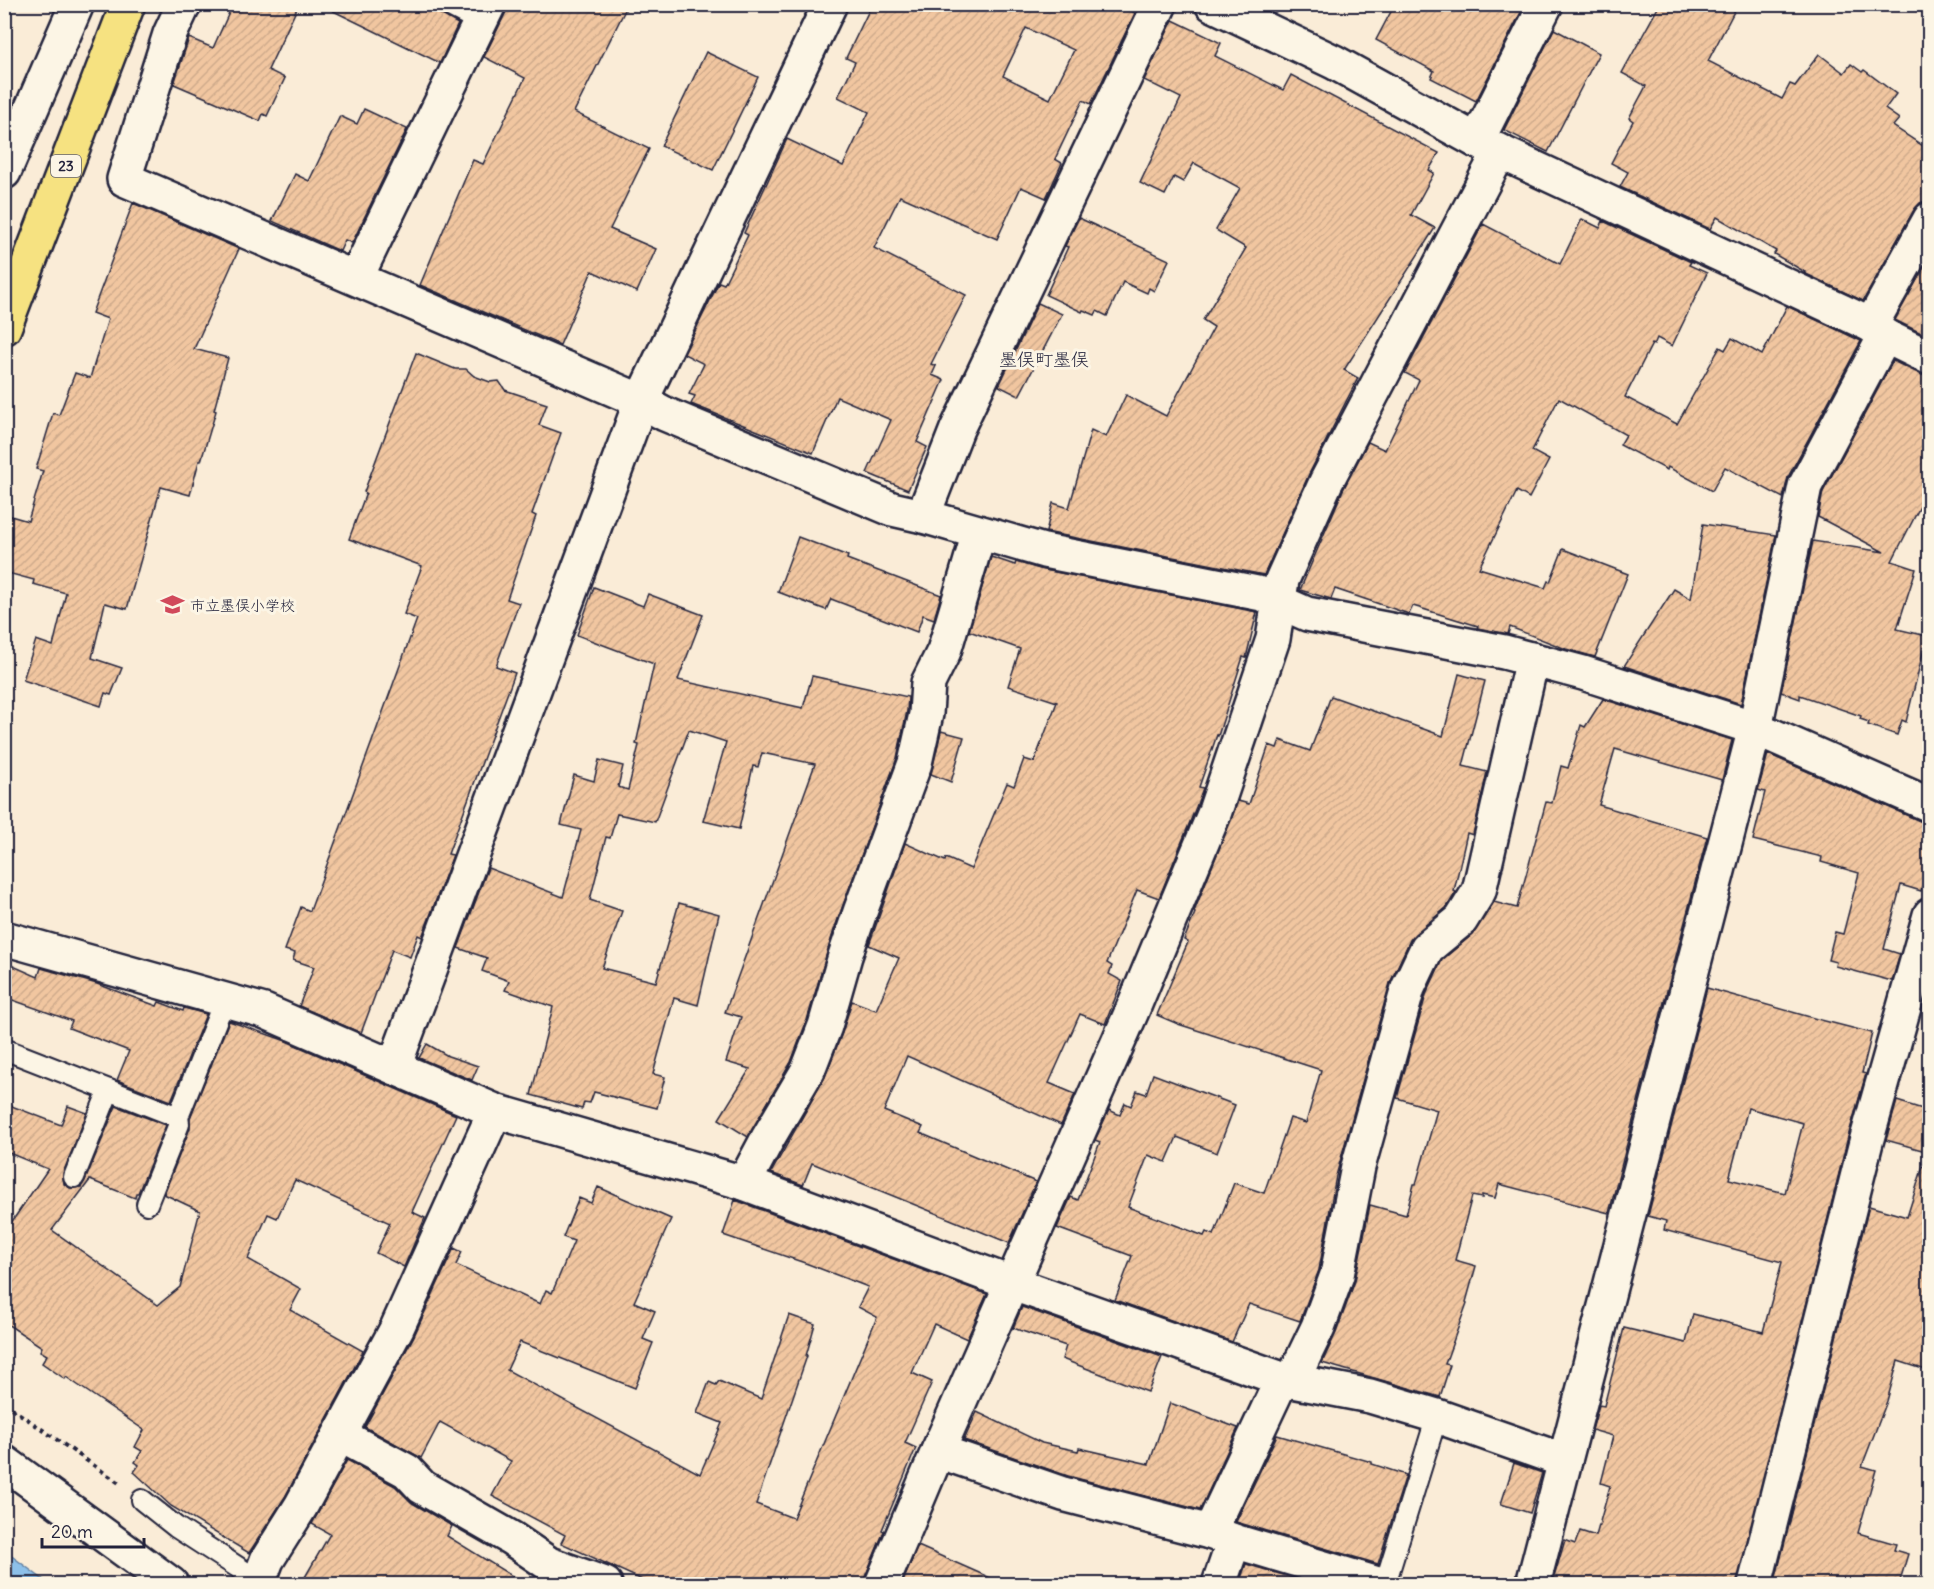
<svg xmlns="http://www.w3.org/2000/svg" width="1934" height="1589" font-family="Delius,'Klee One',sans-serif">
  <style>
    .water { fill: #8dc0e9; stroke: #6281a3; stroke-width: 1.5 }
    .building { fill: url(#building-hatch); stroke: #22223b; stroke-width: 1.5; fill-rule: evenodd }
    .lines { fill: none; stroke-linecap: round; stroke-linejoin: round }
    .service-casing { stroke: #22223b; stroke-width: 24 }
    .minor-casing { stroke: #22223b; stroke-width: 38 }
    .primary-casing { stroke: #22223b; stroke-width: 38 }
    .path { stroke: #22223b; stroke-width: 4; stroke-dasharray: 4.5 4.5; stroke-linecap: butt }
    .service { stroke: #fcf5e5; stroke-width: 20 }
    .minor { stroke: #fcf5e5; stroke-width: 33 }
    .primary { stroke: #f6e281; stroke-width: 33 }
    .labels { text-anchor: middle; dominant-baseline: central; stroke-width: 6; stroke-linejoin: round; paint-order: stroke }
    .shield { fill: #fcf5e5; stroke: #63616e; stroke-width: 1.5 }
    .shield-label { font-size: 14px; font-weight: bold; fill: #22223b }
    .poi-label { font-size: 15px; fill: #22223b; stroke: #fcf5e5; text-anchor: start }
    .quarter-label { font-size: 18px; fill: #22223b; stroke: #fcf5e5 }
  </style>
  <defs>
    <pattern id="building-hatch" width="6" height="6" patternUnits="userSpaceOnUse" patternTransform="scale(1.5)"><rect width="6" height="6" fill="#f1c6a0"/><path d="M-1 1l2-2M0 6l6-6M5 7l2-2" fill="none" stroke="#ceaa8b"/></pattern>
  </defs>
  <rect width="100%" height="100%" fill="#faecd7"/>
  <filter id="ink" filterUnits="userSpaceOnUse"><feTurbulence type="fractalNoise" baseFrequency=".0167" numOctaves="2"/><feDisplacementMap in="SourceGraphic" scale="12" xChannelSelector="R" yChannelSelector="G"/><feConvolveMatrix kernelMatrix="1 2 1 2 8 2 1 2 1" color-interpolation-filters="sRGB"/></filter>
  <g filter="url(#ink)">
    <polygon class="water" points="5,1551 49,1584 5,1584"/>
    <g class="building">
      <polygon points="233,4 299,4 268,70 285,78 267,116 263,114 260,121 174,84 189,38 213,48"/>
      <polygon points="319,4 434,4 436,10 440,14 458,24 440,63"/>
      <polygon points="507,4 628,4 574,112 649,149 610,229 656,249 637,292 592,271 560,345 420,285 473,160 483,164 525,78 484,57 506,12"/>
      <path d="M872,4H1119L1135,13L1091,104L1083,100L1055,159L1062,163L1046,198L1021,187L997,239L900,196L874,248L966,295L931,364L936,366L932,375L944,380L917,442L927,447L908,490L867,473L891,420L837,397L813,453L691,404L695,396L689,394L704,364L684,354L719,282L724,284L748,235L744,233L787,139L843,166L869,112L838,97L855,62L846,58ZM1026,28L1074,50L1050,99L1003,76Z"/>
      <polygon points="1395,4 1525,4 1476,101 1431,78 1434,71 1376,40"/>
      <polygon points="1660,4 1738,4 1708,61 1782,99 1790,84 1795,86 1819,54 1844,73 1851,64 1862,72 1864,70 1896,94 1885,109 1899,119 1893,126 1929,150 1929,200 1920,203 1914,210 1863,301 1804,273 1805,272 1774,254 1776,251 1717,217 1710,229 1620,187 1628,172 1611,163 1633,121 1629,118 1646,86 1622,73"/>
      <polygon points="1173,20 1221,43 1215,56 1283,90 1291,75 1439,153 1429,170 1434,173 1411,215 1435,228 1344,370 1358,378 1309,474 1264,575 1046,532 1053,503 1069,508 1091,430 1106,437 1126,395 1166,416 1214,327 1203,320 1246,248 1216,230 1240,188 1194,163 1183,182 1174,177 1165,195 1140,183 1181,98 1144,80"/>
      <polygon points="1554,29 1599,53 1548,152 1504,130"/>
      <polygon points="706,52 758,77 713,170 661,146"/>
      <polygon points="364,109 407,129 352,243 345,240 340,251 272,221 295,174 309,181 340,116 357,124"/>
      <polygon points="133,203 239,249 194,349 228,358 214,410 216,411 201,461 199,461 190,495 161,487 127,609 105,603 92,658 122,668 111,695 105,693 101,706 23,680 36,640 53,646 66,593 33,584 34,580 4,572 4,514 28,521 43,471 36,469 53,413 59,415 75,373 90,378 108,319 92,313"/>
      <polygon points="1079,218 1169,260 1154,291 1149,288 1147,293 1123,282 1107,316 1097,311 1095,315 1083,310 1082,312 1046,295 1068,247 1065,246"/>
      <polygon points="1582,219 1600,228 1603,221 1691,262 1689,265 1707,273 1672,346 1657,338 1654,345 1652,344 1625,397 1677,424 1720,347 1725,350 1732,338 1762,355 1787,306 1861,341 1788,477 1783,498 1725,467 1712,491 1668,467 1667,470 1620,445 1626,435 1559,398 1532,451 1549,460 1529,498 1517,491 1479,568 1545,588 1548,581 1550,582 1563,549 1628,574 1595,657 1566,649 1510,627 1508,634 1477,628 1478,626 1413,606 1409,614 1335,589 1331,599 1300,590 1343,490 1368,442 1385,450 1419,380 1405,373 1483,224 1560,264"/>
      <polygon points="1929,258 1929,337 1895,320"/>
      <polygon points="1038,303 1062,314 1019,396 999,386"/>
      <polygon points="416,353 455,369 466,369 474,376 490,382 499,381 505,390 547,404 539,425 561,433 532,514 536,516 507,599 519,603 496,666 515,673 448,854 453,855 422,937 418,935 410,957 392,950 361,1033 299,1006 314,967 293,960 295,953 285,950 301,907 310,911 417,619 404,614 422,566 349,539 366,493 364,492"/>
      <polygon points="1893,361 1922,375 1929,376 1929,489 1892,561 1916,569 1897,629 1927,636 1906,722 1902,720 1897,735 1868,725 1869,722 1860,719 1861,716 1800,695 1800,699 1781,692 1813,541 1884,552 1818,517 1823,492"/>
      <polygon points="1703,524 1776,535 1741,704 1624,666 1674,589 1691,599"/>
      <polygon points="798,537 848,556 847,559 941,595 934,619 923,615 917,632 831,599 826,610 778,592"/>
      <polygon points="991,557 1015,565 1016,562 1040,569 1257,612 1246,658 1243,657 1218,736 1217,735 1199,787 1203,788 1196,807 1159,898 1137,890 1107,963 1112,966 1109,974 1122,981 1105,1024 1080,1014 1049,1083 1075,1094 1061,1125 907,1056 884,1111 923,1127 920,1133 1036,1182 1009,1243 812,1163 803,1185 771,1173 825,1077 842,1033 852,1001 876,1010 899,958 869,945 905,843 945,861 946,858 971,869 1007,783 1014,786 1024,759 1034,762 1057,702 1008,686 1020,649 969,631"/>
      <polygon points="594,587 643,606 648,594 703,615 678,680 803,708 812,676 908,697 907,711 897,758 834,930 807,1020 791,1062 748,1137 719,1119 750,1069 726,1062 741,1017 725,1012 815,764 762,753 758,767 753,766 739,829 703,821 726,742 689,730 655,822 617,814 610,838 606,837 590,900 622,911 602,968 656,982 679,903 719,914 698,1005 674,998 653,1074 665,1077 657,1108 594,1092 590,1103 584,1102 582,1109 531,1095 553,1007 505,990 509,981 482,971 487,958 458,948 488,868 563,897 581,830 561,825 574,775 594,781 599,760 623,766 618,787 628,790 639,745 636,744 654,664 577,635"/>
      <polygon points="1459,674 1485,681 1463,766 1487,772 1473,835 1467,833 1454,891 1456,892 1447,907 1415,934 1410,940 1390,983 1336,1176 1319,1270 1300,1321 1249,1304 1232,1342 1115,1300 1132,1256 1057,1228 1071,1197 1078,1200 1100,1142 1095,1140 1109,1110 1120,1115 1125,1103 1131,1106 1137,1091 1146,1094 1153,1074 1235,1105 1217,1153 1177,1137 1166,1162 1148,1155 1128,1207 1204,1236 1206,1232 1214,1235 1234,1183 1264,1193 1290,1118 1306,1123 1321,1070 1178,1024 1157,1015 1188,942 1184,940 1195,913 1194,912 1238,801 1249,804 1269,745 1277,748 1280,740 1310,751 1331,696 1443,736"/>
      <polygon points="1603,699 1732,740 1722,780 1615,749 1599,805 1707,837 1609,1213 1499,1184 1495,1198 1482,1195 1482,1198 1472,1196 1455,1260 1476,1266 1466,1302 1467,1303 1445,1364 1450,1365 1440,1397 1322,1363 1336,1333 1355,1281 1370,1205 1406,1215 1414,1184 1416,1184 1437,1110 1397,1098 1426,995 1442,960 1473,934 1494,902 1517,908 1546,802 1552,803 1561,766 1568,768 1581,725 1585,727"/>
      <polygon points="941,731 964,737 951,782 931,774"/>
      <polygon points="1768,754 1922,822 1929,823 1929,862 1921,891 1901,885 1884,949 1900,954 1892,981 1835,966 1836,962 1828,960 1835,932 1843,934 1859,873 1821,862 1822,857 1753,840 1765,792 1758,790"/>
      <polygon points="4,962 38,977 41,968 97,984 157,1006 159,1002 183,1011 184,1008 206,1014 171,1101 117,1080 129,1051 69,1028 72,1021 4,997"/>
      <path d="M1707,988L1817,1019L1872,1033L1862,1073L1866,1074L1848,1137L1737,1584H1552L1565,1540L1575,1544L1580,1531L1596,1536L1610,1486L1601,1483L1613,1436L1592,1430L1599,1405L1604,1406L1624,1328L1686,1343L1693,1314L1763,1332L1782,1262L1664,1230L1666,1221L1648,1216ZM1748,1108L1803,1123L1785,1193L1729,1179Z"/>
      <polygon points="229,1021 286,1041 456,1115 412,1212 425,1218 404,1267 376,1253 390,1223 295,1180 277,1218 268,1214 248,1259 301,1289 290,1310 363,1351 285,1497 249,1553 171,1506 134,1472 139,1465 135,1462 142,1451 135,1447 144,1430 66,1377 65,1379 42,1363 47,1355 40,1351 42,1347 4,1322 4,1233 48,1169 4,1151 4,1103 61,1125 68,1106 87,1113 63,1173 64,1184 70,1188 81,1187 85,1181 116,1106 166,1125 138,1193 136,1193 135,1198 90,1180 52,1230 158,1305 180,1287 200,1211 164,1194 190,1128 190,1118"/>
      <polygon points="427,1044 448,1056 478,1066 472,1080 419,1058"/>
      <polygon points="1897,1101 1929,1111 1929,1152 1886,1140"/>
      <polygon points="1923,1166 1929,1167 1929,1371 1898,1361 1887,1401 1862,1466 1876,1470 1858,1533 1896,1544 1894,1550 1908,1554 1899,1584 1787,1584 1775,1581 1869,1206 1907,1217"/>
      <polygon points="598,1187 671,1219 634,1302 655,1311 643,1339 653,1343 635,1388 520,1342 507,1370 700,1474 722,1423 697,1413 709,1382 716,1385 719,1381 761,1399 789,1315 815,1324 806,1356 807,1356 756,1504 793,1518 877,1317 858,1307 868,1287 808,1264 723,1235 735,1200 987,1294 967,1339 934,1324 912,1373 932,1382 905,1443 916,1448 882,1530 884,1531 865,1577 864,1584 651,1584 561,1543 565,1535 492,1496 511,1461 440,1422 421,1458 365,1427 414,1336 454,1248 462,1252 456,1265 540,1304 546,1290 552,1293 574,1241 563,1237 579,1198 591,1203"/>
      <polygon points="1022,1307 1162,1357 1148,1392 1062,1359 1066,1346 1013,1328"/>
      <polygon points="1170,1403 1238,1428 1200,1510 1068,1476 964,1440 977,1412 1042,1443 1078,1451 1079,1448 1149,1464"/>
      <polygon points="1277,1435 1372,1462 1372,1464 1406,1475 1378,1564 1236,1522"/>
      <polygon points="347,1460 395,1486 412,1503 452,1526 447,1536 525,1584 301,1584 330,1534 312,1524"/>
      <polygon points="1514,1463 1542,1473 1530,1513 1501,1504"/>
      <polygon points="918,1546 1004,1584 902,1584"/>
      <polygon points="1246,1564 1314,1584 1239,1584"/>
    </g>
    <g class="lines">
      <defs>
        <g id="service">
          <polyline points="446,4 481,22"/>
          <polyline points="4,1049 178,1117 225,999"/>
          <polyline points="74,1177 109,1090"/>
          <polyline points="147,1204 179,1124 178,1117"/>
          <polyline points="142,1500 176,1527 259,1581"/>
          <polyline points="1385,1584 1437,1416"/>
        </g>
        <g id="minor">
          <polyline points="184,4 170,34 124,179 641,401 665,414 892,509 923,516 1044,551 1262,594 1307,614 1504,652 1583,673 1755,728 1930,805"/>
          <polyline points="1212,4 1334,62 1477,141 1871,325 1885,336 1930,358"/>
          <polyline points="1477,141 1546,4"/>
          <polyline points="4,172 77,4"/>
          <polyline points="356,278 489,4"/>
          <polyline points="1871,325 1930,219"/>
          <polyline points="923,516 957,429 1160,4"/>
          <polyline points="4,938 264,1011 495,1111 744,1183 1013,1284 1282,1379 1370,1396 1437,1416 1565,1461"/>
          <polyline points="394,1067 641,401 830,4"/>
          <polyline points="744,1183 768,1138 808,1070 825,1026 845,956 860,912 915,763 926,714 928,683 944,651 979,533"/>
          <polyline points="1292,1381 1318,1327 1337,1275 1358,1167 1408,988 1427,948 1461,920 1479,891 1532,659"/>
          <polyline points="340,1435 407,1471 422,1487 511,1538 549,1564 605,1584"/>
          <polyline points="938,1451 1063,1494 1210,1532 1234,1541 1378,1584"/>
          <polyline points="4,1462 171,1584"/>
          <polyline points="1210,1532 1282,1379"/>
          <polyline points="259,1584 259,1581 267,1560 301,1506 397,1328 495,1111"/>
          <polyline points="882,1584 938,1451 1132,1011 1214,814 1273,639 1282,580 1326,482 1500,151"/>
          <polyline points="1219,1584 1234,1541"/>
          <polyline points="1533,1584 1755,728 1805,486 1885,336"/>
          <polyline points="1755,1584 1866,1142 1930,915"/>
        </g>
        <polyline id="primary" points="4,328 128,4"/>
      </defs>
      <use href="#service" class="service-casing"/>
      <use href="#minor" class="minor-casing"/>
      <use href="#primary" class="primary-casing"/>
      <polyline class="path" points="4,1403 122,1485"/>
      <use href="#service" class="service"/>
      <use href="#minor" class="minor"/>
      <use href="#primary" class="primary"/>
    </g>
  </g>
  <defs>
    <symbol id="school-bare" viewBox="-9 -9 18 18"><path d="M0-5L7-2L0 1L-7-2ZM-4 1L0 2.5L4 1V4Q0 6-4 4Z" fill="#d1495b" stroke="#fcf5e5" stroke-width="2.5" paint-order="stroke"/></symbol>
  </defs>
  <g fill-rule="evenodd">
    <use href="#school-bare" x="156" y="588" width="33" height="33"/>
  </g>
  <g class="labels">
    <rect class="shield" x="51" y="155" width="30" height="22" rx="4.5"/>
    <g class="shield-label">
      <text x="66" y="166">23</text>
    </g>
    <g class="poi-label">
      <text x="190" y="605">市立墨俣小学校</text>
    </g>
    <g class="quarter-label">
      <text x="1044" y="359">墨俣町墨俣</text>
    </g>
  </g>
  <rect width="1934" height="1589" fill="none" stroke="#fcf5e5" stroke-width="24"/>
  <rect x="12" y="12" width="1910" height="1565" fill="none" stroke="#22223b" stroke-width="2" filter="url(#ink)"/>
  <path d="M42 1538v9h102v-9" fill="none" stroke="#22223b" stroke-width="3"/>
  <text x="51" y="1538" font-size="18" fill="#22223b" stroke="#fcf5e5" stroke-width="4.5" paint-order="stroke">20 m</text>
</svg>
